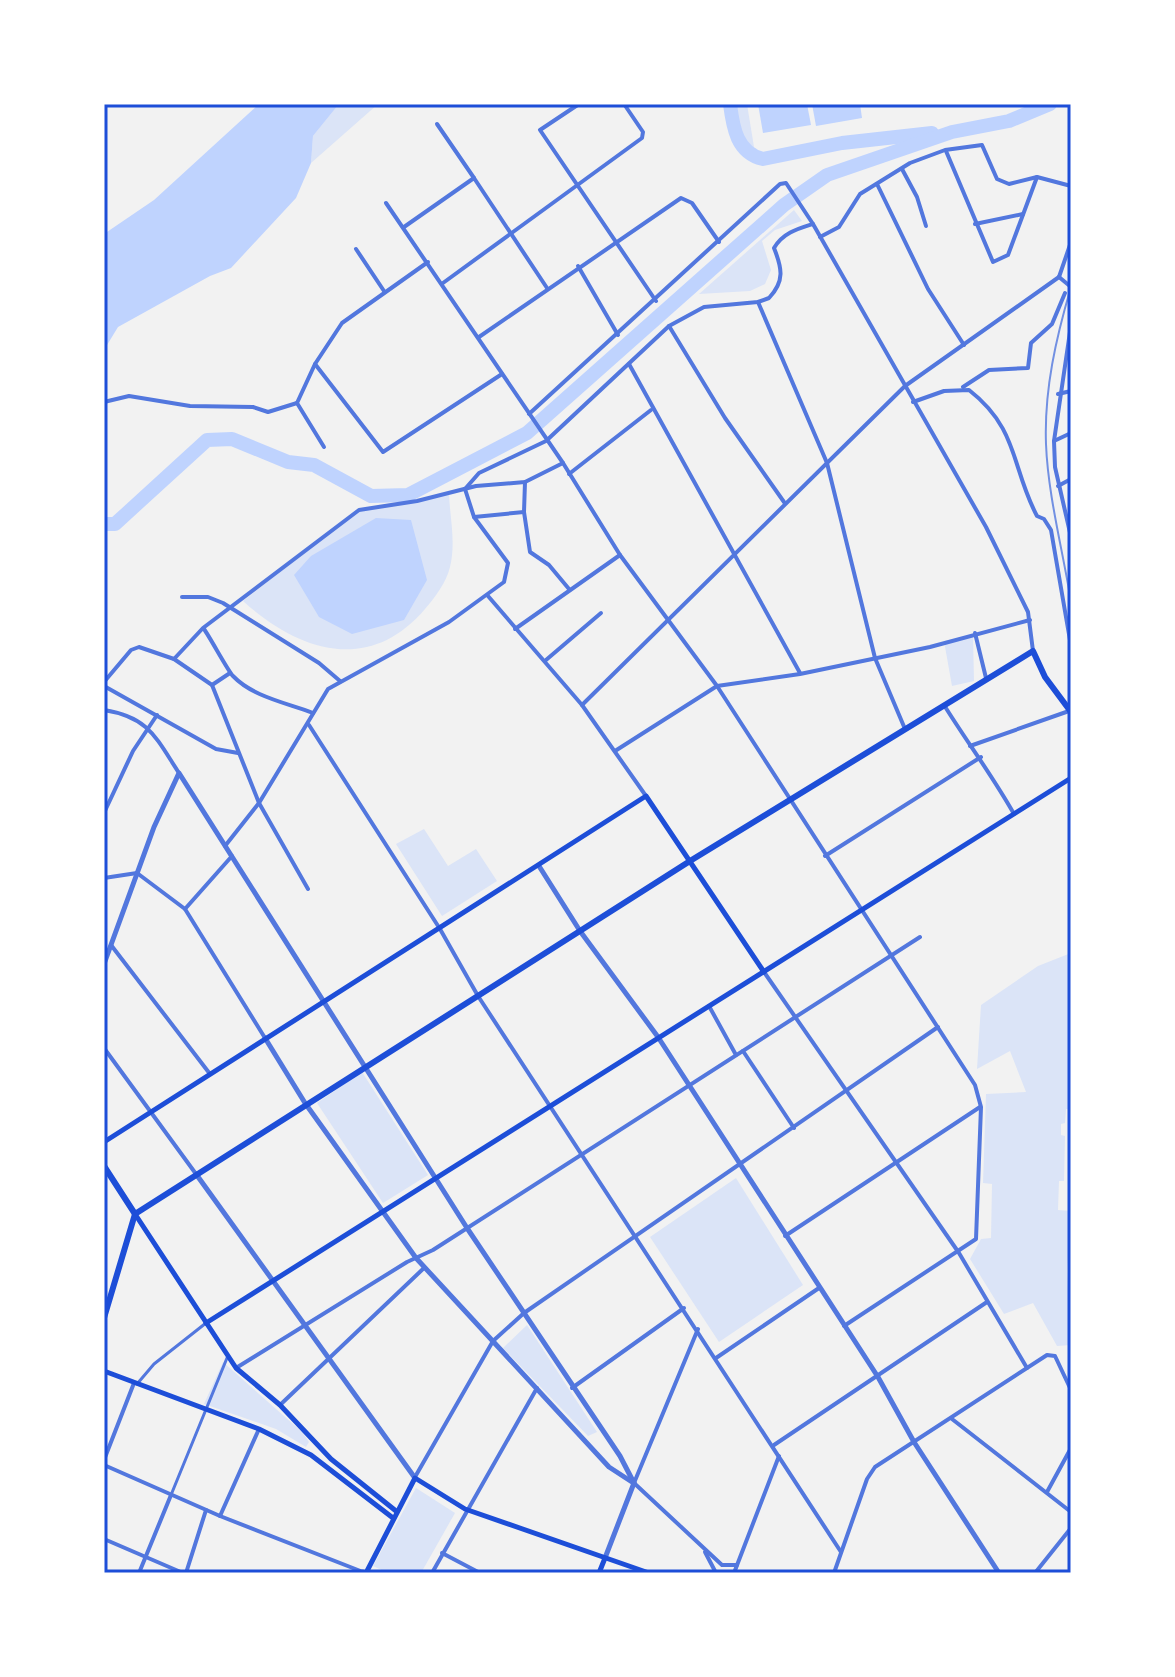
<svg xmlns="http://www.w3.org/2000/svg" width="1175" height="1677" font-family="'Titillium Web',sans-serif">
  <style>
    .green { fill: #dbe4f7 }
    .water { fill: #bfd3fe }
    .lines { fill: none; stroke-linecap: round; stroke-linejoin: round }
    .river { stroke: #bfd3fe; stroke-width: 14 }
    .pedestrian { stroke: #5277de; stroke-width: 3 }
    .minor { stroke: #5277de; stroke-width: 4 }
    .tertiary { stroke: #5277de; stroke-width: 5 }
    .secondary { stroke: #1d4ed8; stroke-width: 5 }
    .primary { stroke: #1d4ed8; stroke-width: 6 }
    .tram { stroke: #7290e2; stroke-width: 2 }
    .rail { stroke: #7290e2; stroke-width: 2 }
    .neatline { fill: none; stroke: #1d4ed8; stroke-width: 3 }
  </style>
  <rect width="100%" height="100%" fill="#f2f2f2"/>
  <g class="green">
    <polygon points="339,104 378,104 311,163 313,136"/>
    <polygon points="730,104 747,104 754,147 741,145 732,127"/>
    <polygon points="794,210 802,221 775,230 762,241 771,270 765,284 750,291 699,294"/>
    <path d="M449,494C450,519 456,542 450,567C446,583 435,597 425,609C369,675 298,651 243,601L359,510Z"/>
    <polygon points="973,636 974,681 952,686 944,641"/>
    <polygon points="424,829 448,866 476,849 497,881 442,916 396,844"/>
    <polygon points="1071,953 1071,1109 1066,1109 1065,1123 1061,1124 1061,1135 1065,1136 1064,1181 1059,1181 1058,1210 1071,1211 1067,1271 1071,1345 1057,1346 1033,1303 1004,1314 970,1259 981,1239 991,1238 992,1184 983,1183 986,1094 1026,1092 1010,1051 977,1069 981,1005 1038,966"/>
    <polygon points="362,1072 428,1175 383,1203 317,1103"/>
    <polygon points="736,1178 803,1285 719,1342 650,1237"/>
    <polygon points="527,1325 597,1432 588,1436 503,1348"/>
    <polygon points="223,1362 302,1432 309,1442 306,1447 276,1429 204,1404"/>
    <polygon points="416,1488 455,1513 421,1573 388,1573 373,1566"/>
  </g>
  <g class="water">
    <polygon points="259,104 339,104 313,136 311,163 296,198 231,268 210,276 118,327 104,350 104,234 154,200"/>
    <polygon points="758,104 807,104 811,125 763,133"/>
    <polygon points="812,104 860,104 862,118 816,126"/>
    <polygon points="376,518 411,520 427,580 404,620 352,634 319,617 294,575 311,556"/>
  </g>
  <g class="lines">
    <g class="river">
      <path d="M730,104C733,128 737,153 763,159L842,143L932,133"/>
      <polyline points="104,524 115,524 207,440 232,439 288,462 314,465 371,496 408,495 527,433 784,205 827,175 952,132 1009,121 1050,104"/>
    </g>
    <g class="pedestrian">
      <polyline points="137,1384 154,1364 206,1323"/>
      <polyline points="171,1495 227,1358"/>
    </g>
    <g class="minor">
      <polyline points="579,104 540,130 656,301"/>
      <polyline points="437,124 474,178"/>
      <polyline points="946,151 993,262 1008,255 1037,177"/>
      <polyline points="902,169 917,197 926,226"/>
      <polyline points="877,184 928,289 964,345"/>
      <polyline points="386,203 563,463 620,555 717,686 975,1085 981,1107 976,1239 844,1326"/>
      <polyline points="975,224 1023,214"/>
      <polyline points="404,227 474,178 547,288"/>
      <polyline points="820,237 839,227 860,194 910,163 945,150 982,145 997,179 1009,184 1037,177 1071,186"/>
      <polyline points="356,249 384,291"/>
      <polyline points="578,266 618,335"/>
      <polyline points="1059,277 1071,242"/>
      <polyline points="1059,277 1071,287"/>
      <polyline points="443,283 642,138 643,132 624,104"/>
      <polyline points="758,302 827,463 875,658 905,729"/>
      <polyline points="1071,325 1054,441 1055,467 1071,537"/>
      <polyline points="669,326 725,418 784,502"/>
      <polyline points="479,337 681,198 692,203 719,242"/>
      <polyline points="315,364 383,452 502,374"/>
      <polyline points="629,364 800,673"/>
      <polyline points="963,387 989,370 1028,368 1031,343 1052,324 1065,293"/>
      <polyline points="1058,394 1071,391"/>
      <polyline points="104,402 129,396 190,406 253,407 268,412 297,403"/>
      <path d="M913,402L944,391L969,390C1019,429 1011,467 1037,516L1044,519L1051,530L1071,646"/>
      <polyline points="529,414 780,184 786,183 813,224 986,527 1028,612 1033,651"/>
      <polyline points="1054,441 1071,433"/>
      <polyline points="324,447 297,403 315,364 342,323 428,262"/>
      <polyline points="569,474 651,410"/>
      <polyline points="525,482 524,512 530,552 549,565 569,589"/>
      <polyline points="1058,486 1071,479"/>
      <path d="M465,489L479,473L546,441L669,326L704,307L758,302L769,298C785,281 782,268 774,248C783,233 797,229 813,224"/>
      <polyline points="474,517 524,512"/>
      <polyline points="488,596 582,705 646,796"/>
      <polyline points="182,597 208,597 223,603 319,663 340,681"/>
      <path d="M204,629C211,639 228,671 233,676C253,697 287,703 313,713"/>
      <polyline points="515,629 620,555"/>
      <polyline points="975,633 986,678"/>
      <polyline points="174,659 203,628 359,510 417,501 476,486 525,482 563,463"/>
      <polyline points="546,660 601,613"/>
      <polyline points="104,682 131,650 139,647 174,659 212,685 259,803 308,889"/>
      <polyline points="212,685 230,673"/>
      <polyline points="104,686 216,749 238,753"/>
      <polyline points="582,705 905,386 1059,277"/>
      <path d="M944,705C967,742 992,775 1014,814"/>
      <path d="M104,710C149,717 156,738 179,773"/>
      <polyline points="309,725 440,929 478,996 841,1552"/>
      <polyline points="970,746 1069,711"/>
      <polyline points="615,751 717,686 800,674 930,647 1030,620"/>
      <polyline points="104,813 133,751 157,715"/>
      <polyline points="225,846 259,803 328,689 449,622 504,582 508,563 474,517 465,489"/>
      <polyline points="825,856 981,757"/>
      <polyline points="104,878 137,873 185,909 265,1038"/>
      <polyline points="185,909 232,856"/>
      <polyline points="111,945 210,1074"/>
      <polyline points="764,972 959,1253 1027,1368"/>
      <polyline points="709,1006 736,1055"/>
      <polyline points="104,1048 196,1174"/>
      <polyline points="743,1051 794,1128"/>
      <polyline points="785,1236 980,1107"/>
      <polyline points="698,1329 634,1483 722,1565 737,1565"/>
      <polyline points="716,1358 819,1288"/>
      <polyline points="236,1368 407,1262 433,1250 920,937"/>
      <polyline points="572,1388 684,1308"/>
      <polyline points="280,1405 424,1268"/>
      <polyline points="952,1419 1071,1512"/>
      <polyline points="774,1445 987,1302"/>
      <polyline points="104,1460 134,1383"/>
      <polyline points="104,1465 220,1516 363,1572"/>
      <polyline points="415,1477 493,1341 524,1313 938,1027"/>
      <polyline points="1047,1492 1071,1448"/>
      <polyline points="220,1516 259,1429"/>
      <polyline points="104,1539 183,1573"/>
      <polyline points="705,1552 716,1573"/>
      <polyline points="442,1553 480,1573"/>
      <polyline points="139,1573 171,1495"/>
      <polyline points="186,1573 206,1510"/>
      <polyline points="432,1573 537,1388"/>
      <polyline points="734,1573 779,1456"/>
      <polyline points="834,1573 867,1479 875,1467 1047,1355 1055,1356 1071,1390"/>
      <polyline points="1035,1573 1071,1528"/>
    </g>
    <g class="tertiary">
      <polyline points="539,866 580,931 658,1037 878,1377 914,1442 999,1573"/>
      <polyline points="104,964 154,827 179,773 467,1228 620,1456 634,1483"/>
      <polyline points="265,1038 305,1103 416,1258 609,1467 632,1482"/>
      <polyline points="196,1174 415,1478"/>
      <polyline points="605,1558 634,1483"/>
      <polyline points="363,1573 363,1572"/>
    </g>
    <g class="secondary">
      <polyline points="104,1142 646,796 764,972"/>
      <polyline points="135,1214 236,1368 280,1405 331,1459 396,1511"/>
      <polyline points="206,1323 1071,778"/>
      <polyline points="104,1371 259,1429 311,1455 393,1518"/>
      <polyline points="366,1573 415,1478 465,1509 649,1573"/>
      <polyline points="599,1573 605,1558"/>
    </g>
    <g class="primary">
      <polyline points="104,1166 135,1214"/>
      <polyline points="104,1318 135,1214 690,861 1033,651 1045,677 1071,712"/>
    </g>
    <polyline class="tram" points="1071,1268 1071,1296"/>
    <path class="rail" d="M1071,287C1056,338 1044,390 1046,444C1048,496 1063,551 1071,602"/>
  </g>
  <rect width="1175" height="1677" fill="none" stroke="#ffffff" stroke-width="212"/>
  <rect x="106" y="106" width="963" height="1465" class="neatline"/>
</svg>
